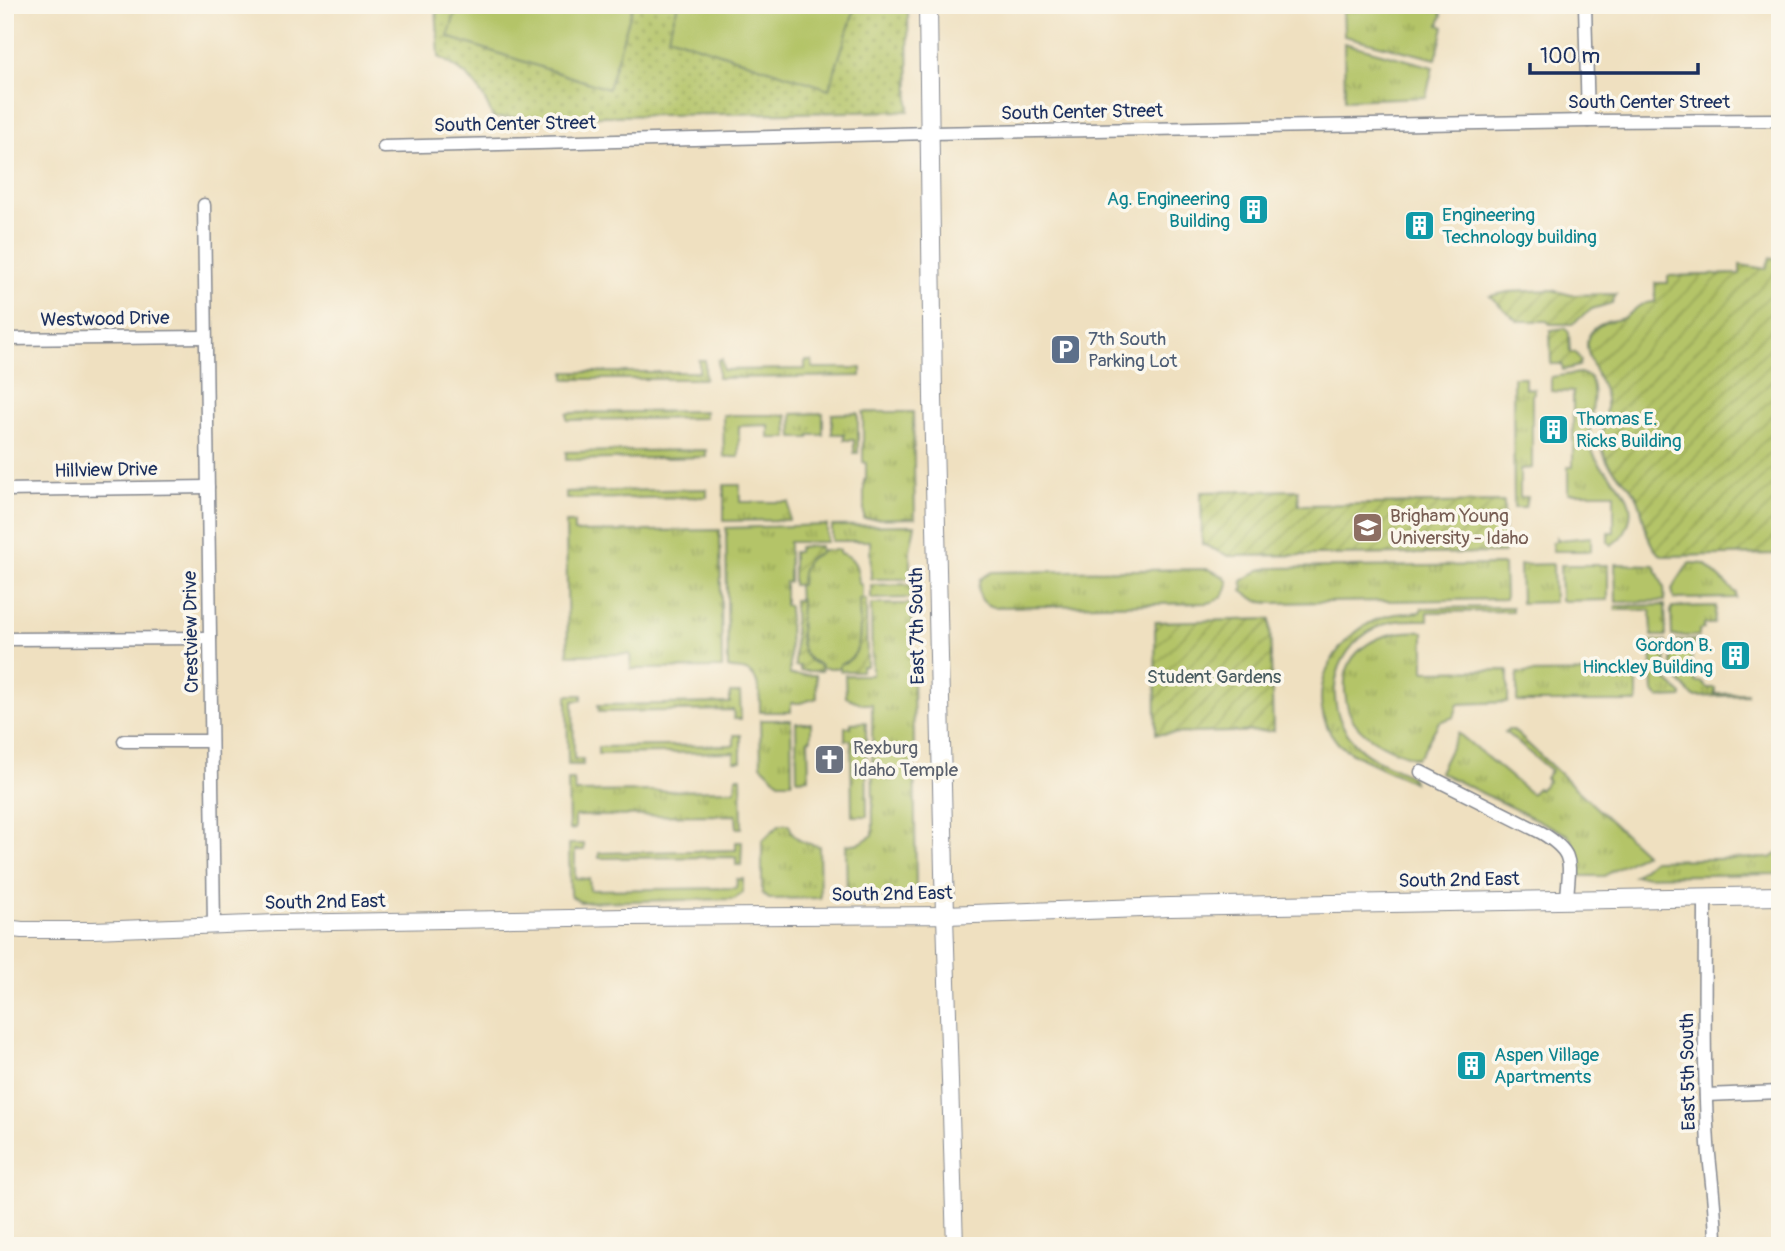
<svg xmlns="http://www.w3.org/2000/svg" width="1785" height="1251" font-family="Pangolin,sans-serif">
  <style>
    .grass { fill: url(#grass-tufts); stroke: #687a62; stroke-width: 2 }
    .park { fill: url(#park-dots); stroke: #687a62; stroke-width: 2 }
    .garden { fill: url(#garden-furrows); stroke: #687a62; stroke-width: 2 }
    .pitch { fill: #b4c467; stroke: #687a62; stroke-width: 2 }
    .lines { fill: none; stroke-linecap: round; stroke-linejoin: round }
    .minor-casing { stroke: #85888f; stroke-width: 15 }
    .tertiary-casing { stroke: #85888f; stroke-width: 18 }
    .secondary-casing { stroke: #85888f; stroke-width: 20 }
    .minor { stroke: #fff; stroke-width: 12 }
    .tertiary { stroke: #fff; stroke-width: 16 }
    .secondary { stroke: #fff; stroke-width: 18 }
    .labels { text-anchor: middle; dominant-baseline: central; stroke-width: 7; stroke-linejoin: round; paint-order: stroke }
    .street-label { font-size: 19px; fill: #1b2f5e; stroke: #fbf7ec }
    .culture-label { font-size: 19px; fill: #0d838f; stroke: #fbf7ec; text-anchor: start }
    .service-label { font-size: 19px; fill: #4e5e75; stroke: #fbf7ec; text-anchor: start }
    .education-label { font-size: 19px; fill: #785e54; stroke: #fbf7ec; text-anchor: start }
    .park-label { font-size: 19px; fill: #495c61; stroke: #fbf7ec }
    .worship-label { font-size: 19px; fill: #5b616d; stroke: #fbf7ec; text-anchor: start }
  </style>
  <defs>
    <pattern id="grass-tufts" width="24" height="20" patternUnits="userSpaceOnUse" patternTransform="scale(1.75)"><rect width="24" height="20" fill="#b4c467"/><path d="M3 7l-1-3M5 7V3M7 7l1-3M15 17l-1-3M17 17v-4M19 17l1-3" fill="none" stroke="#92a058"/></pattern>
    <pattern id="park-dots" width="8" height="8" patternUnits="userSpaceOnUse" patternTransform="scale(1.75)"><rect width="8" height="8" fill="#b4c467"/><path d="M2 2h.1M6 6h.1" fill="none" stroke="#92a058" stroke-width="1.8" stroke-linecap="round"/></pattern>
    <pattern id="garden-furrows" width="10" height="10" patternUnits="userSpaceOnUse" patternTransform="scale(1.75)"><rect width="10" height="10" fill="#b4c467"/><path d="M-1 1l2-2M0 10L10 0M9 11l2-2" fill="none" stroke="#92a058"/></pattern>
  </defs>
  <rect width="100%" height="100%" fill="#fbf7ec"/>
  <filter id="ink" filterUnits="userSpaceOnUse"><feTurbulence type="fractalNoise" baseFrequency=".0143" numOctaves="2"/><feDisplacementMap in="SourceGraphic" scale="14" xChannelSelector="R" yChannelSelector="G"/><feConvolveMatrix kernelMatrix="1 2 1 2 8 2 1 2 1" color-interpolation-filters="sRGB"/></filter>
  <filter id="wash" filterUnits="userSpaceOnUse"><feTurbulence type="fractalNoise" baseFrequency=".00686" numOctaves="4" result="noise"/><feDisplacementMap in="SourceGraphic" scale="28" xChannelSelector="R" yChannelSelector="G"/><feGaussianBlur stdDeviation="1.57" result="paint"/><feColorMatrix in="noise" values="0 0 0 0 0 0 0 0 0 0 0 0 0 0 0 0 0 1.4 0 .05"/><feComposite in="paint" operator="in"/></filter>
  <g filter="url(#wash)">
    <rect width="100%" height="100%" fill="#efe0c0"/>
    <g class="grass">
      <polygon points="1343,5 1440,5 1442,15 1439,25 1444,27 1436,59 1344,36"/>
      <polygon points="1344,43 1433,67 1426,97 1345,100"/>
      <polygon points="722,359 723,370 805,369 805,361 812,361 813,368 861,368 861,376 718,378 718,360"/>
      <polygon points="699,360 705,360 705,379 565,379 565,372 699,372"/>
      <path d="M1580,373L1590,377C1600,400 1585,422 1591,446C1597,476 1642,488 1628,525C1625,533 1619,540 1611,545L1608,542V532H1614V493H1568V467H1573V392L1551,391V377Z"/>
      <polygon points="1513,377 1525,377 1525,388 1534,389 1534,393 1532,394 1532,468 1520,469 1520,497 1527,497 1525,508 1514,508"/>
      <polygon points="705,411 705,418 567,420 567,413"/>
      <polygon points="863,412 913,412 915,518 864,519 864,480 866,480 866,463 863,462"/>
      <polygon points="823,413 823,435 810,435 809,438 793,438 792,414"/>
      <polygon points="858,413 858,453 854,453 854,440 844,440 844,434 832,434 832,414"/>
      <polygon points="723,415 787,415 788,438 769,438 769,425 739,426 739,457 724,457"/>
      <polygon points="706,450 706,457 566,460 566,452"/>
      <polygon points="724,485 740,485 740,502 789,502 789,520 724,521"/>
      <polygon points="707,489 707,497 566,499 566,492"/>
      <polygon points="566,523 574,523 574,532 720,530 722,668 631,669 630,654 568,655"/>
      <path d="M827,525V542H789V582H785V605L789,606L790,675H816L817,698L800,703H791V712H760C760,699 761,676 746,671C741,669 734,670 728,668L726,528Z"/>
      <polygon points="915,525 910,550 910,579 871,579 870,541 832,541 832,526"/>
      <polygon points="1556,537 1559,540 1591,537 1591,551 1553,551 1552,543 1556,541"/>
      <path d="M820,550H839V553C856,556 858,569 859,584L862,585V599H859C859,621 867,658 840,664V668H821V665L810,660L802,650L798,585H801C801,570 804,558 820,553Z"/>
      <polygon points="1689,563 1705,564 1736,593 1736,598 1674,599 1672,589"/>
      <polygon points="1553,564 1554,602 1521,603 1520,565"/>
      <polygon points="1615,564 1654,565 1664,587 1665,601 1616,602"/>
      <path d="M1504,565L1505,599L1271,603C1259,603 1252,598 1242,591L1244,587L1242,581L1260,570L1270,568Z"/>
      <polygon points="1560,565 1608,565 1608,600 1561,601"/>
      <path d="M1208,569L1223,576L1228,582C1227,595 1220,601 1207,603L994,607C980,604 976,593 980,579L992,572Z"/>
      <polygon points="911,584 911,598 871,599 871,585"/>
      <polygon points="871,604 912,604 916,889 910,897 847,897 846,845 860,843 873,835 872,704 863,704 846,697 845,675 872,675"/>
      <polygon points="1665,605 1666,636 1652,636 1651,610 1616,610 1616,606"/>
      <polygon points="1716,606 1714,624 1704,624 1704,629 1699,630 1699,636 1672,636 1671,611 1673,607"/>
      <path d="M1512,607V611L1428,612V620C1414,620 1398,619 1385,624C1334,642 1318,703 1355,743C1369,759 1392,766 1411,776L1413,782C1396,774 1347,754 1337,742C1301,698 1331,639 1378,619C1392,613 1406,613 1420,612L1422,608Z"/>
      <path d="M1424,632V671L1508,670V702L1458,704L1454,717L1439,722L1421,754L1416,758C1396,752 1367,740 1355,723C1348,714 1346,703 1345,692C1341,646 1385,629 1424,632Z"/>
      <polygon points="1699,640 1699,644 1691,645 1692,668 1672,669 1672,641"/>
      <polygon points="1651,641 1666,641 1665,679 1682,694 1682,697 1659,698 1653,692"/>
      <polygon points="1637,672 1637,702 1517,702 1517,673"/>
      <polygon points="1695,673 1696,682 1702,682 1707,688 1715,688 1715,694 1747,693 1747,695 1694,697 1674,676 1677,674"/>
      <polygon points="730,693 740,693 741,719 734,719 733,710 599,712 598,705 730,703"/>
      <polygon points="567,695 582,695 582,700 573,701 574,759 583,759 583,765 568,765"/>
      <polygon points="760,720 791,720 792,782 779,782 761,765"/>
      <polygon points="866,722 867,816 852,816 851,740 845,740 845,727 851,727 851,723"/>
      <polygon points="796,723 811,723 811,739 808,740 809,778 797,779"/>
      <polygon points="1507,730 1513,730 1645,853 1604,876 1579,876 1579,855 1568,835 1439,772 1458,733 1531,794 1537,788 1539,790 1548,781 1545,778 1551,771 1505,732"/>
      <polygon points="734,735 741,735 741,761 734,761 734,752 598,754 598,747 734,745"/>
      <polygon points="736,777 741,777 742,828 737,828 736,815 575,816 575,829 569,830 568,780 574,780 575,792 735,790"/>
      <path d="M780,824H789C793,839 801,843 819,846L820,898L769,899L762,893V841Z"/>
      <polygon points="736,842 742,842 741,865 736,865 736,857 599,858 599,853 736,850"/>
      <polygon points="569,844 584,844 584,850 575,850 575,878 589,879 590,890 736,888 737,879 743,879 743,893 734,899 580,902 570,895"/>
      <polygon points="1780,852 1780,874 1634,876 1653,860 1771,858"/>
    </g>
    <path class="park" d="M436,5H908L909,111L493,118C481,87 469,73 439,57Z"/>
    <g class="garden">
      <path d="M1770,258L1780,261V554L1664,556L1658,553C1644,539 1645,516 1638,499C1631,482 1612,474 1605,457C1596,436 1608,420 1606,399C1604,376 1567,341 1602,324C1609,320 1616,321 1623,318C1638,310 1635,303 1655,302V283H1668V276L1740,274V265L1766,269Z"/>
      <polygon points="1552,290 1571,295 1616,294 1612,303 1592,309 1572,324 1550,324 1547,321 1517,321 1490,296 1508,292"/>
      <polygon points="1565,328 1569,333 1570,352 1576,353 1581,361 1579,366 1563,370 1562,364 1551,364 1550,330"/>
      <polygon points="1298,490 1299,505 1504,502 1504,553 1229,556 1202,544 1201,492"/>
      <path d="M820,546V553C804,557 801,571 801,585H793V552H798L799,547Z"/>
      <path d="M859,599H866L867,666H862L861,671H840V664C867,658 859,620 859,599Z"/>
      <path d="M794,600H801C801,621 793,661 821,665L822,671H800V666H795Z"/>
      <polygon points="1270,619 1273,731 1156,734 1155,622"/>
    </g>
    <g class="pitch">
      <polygon points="458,5 633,5 608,89 448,37"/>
      <polygon points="678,5 856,5 829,89 668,36"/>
    </g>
  </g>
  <g filter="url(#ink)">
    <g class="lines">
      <defs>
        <g id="minor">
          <polyline points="1585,5 1588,121"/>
          <polyline points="384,147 931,133 1588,121 1780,120"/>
          <polyline points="204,205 214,926"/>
          <polyline points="5,339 205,337"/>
          <polyline points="5,490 208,487"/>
          <polyline points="5,639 210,638"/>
          <polyline points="124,741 211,741"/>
          <path d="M1421,772L1542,833C1576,854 1569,862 1567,899"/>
          <path d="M1705,897C1705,980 1703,1062 1708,1144C1711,1178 1716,1211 1716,1246"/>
          <polyline points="1706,1095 1780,1092"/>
        </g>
        <polyline id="tertiary" points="5,928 22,930 93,930 276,923 626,917 945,915 955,1246"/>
        <polyline id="secondary" points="928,5 933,397 945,915 1170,907 1780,896"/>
      </defs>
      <use href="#minor" class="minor-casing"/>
      <use href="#tertiary" class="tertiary-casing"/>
      <use href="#secondary" class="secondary-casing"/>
      <use href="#minor" class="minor"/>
      <use href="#tertiary" class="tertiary"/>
      <use href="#secondary" class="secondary"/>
    </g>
  </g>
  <defs>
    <symbol id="building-square" viewBox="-11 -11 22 22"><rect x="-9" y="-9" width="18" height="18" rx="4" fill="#0f9aa8" stroke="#fbf7ec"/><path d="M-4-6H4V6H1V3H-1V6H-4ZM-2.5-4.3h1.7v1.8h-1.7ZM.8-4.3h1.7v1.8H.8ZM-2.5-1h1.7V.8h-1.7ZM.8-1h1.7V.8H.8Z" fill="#fff"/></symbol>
    <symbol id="parking-square" viewBox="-11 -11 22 22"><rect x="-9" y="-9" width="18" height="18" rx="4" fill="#5c6f8a" stroke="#fbf7ec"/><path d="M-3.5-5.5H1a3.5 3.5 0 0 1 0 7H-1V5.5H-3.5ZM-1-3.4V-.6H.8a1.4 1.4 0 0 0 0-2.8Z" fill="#fff"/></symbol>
    <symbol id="university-square" viewBox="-11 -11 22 22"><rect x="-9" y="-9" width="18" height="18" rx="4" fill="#8d6e63" stroke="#fbf7ec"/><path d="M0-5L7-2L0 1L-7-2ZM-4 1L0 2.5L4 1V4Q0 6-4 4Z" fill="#fff"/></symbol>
    <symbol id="church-square" viewBox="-11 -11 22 22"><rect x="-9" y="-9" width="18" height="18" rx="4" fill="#6b7280" stroke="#fbf7ec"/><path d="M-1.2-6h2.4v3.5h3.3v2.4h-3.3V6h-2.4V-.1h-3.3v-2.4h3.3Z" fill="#fff"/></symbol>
  </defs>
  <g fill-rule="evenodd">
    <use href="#building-square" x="1236" y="192" width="35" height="35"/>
    <use href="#building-square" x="1402" y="208" width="35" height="35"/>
    <use href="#parking-square" x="1048" y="332" width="35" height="35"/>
    <use href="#building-square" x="1536" y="412" width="35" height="35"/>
    <use href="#university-square" x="1350" y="510" width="35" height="35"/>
    <use href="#building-square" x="1718" y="638" width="35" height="35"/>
    <use href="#church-square" x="812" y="742" width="35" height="35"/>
    <use href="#building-square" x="1454" y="1048" width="35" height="35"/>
  </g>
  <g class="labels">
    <g class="street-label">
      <text x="1649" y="102">South Center Street</text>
      <text transform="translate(1082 112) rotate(-1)">South Center Street</text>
      <text transform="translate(515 124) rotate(-1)">South Center Street</text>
      <text transform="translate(105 319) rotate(-1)">Westwood Drive</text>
      <text transform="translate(106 470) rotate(-1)">Hillview Drive</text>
      <text transform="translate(917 626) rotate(-91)">East 7th South</text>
      <text transform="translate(191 632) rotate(-91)">Crestview Drive</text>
      <text transform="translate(1459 880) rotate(-1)">South 2nd East</text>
      <text transform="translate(892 894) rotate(-1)">South 2nd East</text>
      <text transform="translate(325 902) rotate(-1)">South 2nd East</text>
      <text transform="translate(1688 1072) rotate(-91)">East 5th South</text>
    </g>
    <g class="culture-label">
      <text x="1230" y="199" text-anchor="end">Ag. Engineering<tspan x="1230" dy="22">Building</tspan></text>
      <text x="1442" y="215">Engineering<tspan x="1442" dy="22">Technology building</tspan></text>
      <text x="1576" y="419">Thomas E.<tspan x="1576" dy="22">Ricks Building</tspan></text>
      <text x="1713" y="645" text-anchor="end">Gordon B.<tspan x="1713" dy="22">Hinckley Building</tspan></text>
      <text x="1494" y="1055">Aspen Village<tspan x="1494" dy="22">Apartments</tspan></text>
    </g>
    <g class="service-label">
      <text x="1088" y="339">7th South<tspan x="1088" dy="22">Parking Lot</tspan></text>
    </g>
    <g class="education-label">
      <text x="1390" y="516">Brigham Young<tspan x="1390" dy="22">University - Idaho</tspan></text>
    </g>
    <g class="park-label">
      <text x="1214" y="677">Student Gardens</text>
    </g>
    <g class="worship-label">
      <text x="853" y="748">Rexburg<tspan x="853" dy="22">Idaho Temple</tspan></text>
    </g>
  </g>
  <rect width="1785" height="1251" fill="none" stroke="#fbf7ec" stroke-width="28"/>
  <path d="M1530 63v10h168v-10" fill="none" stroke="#1b2f5e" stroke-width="3.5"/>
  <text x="1540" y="63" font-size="21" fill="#1b2f5e" stroke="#fbf7ec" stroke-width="5" paint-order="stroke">100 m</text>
</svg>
